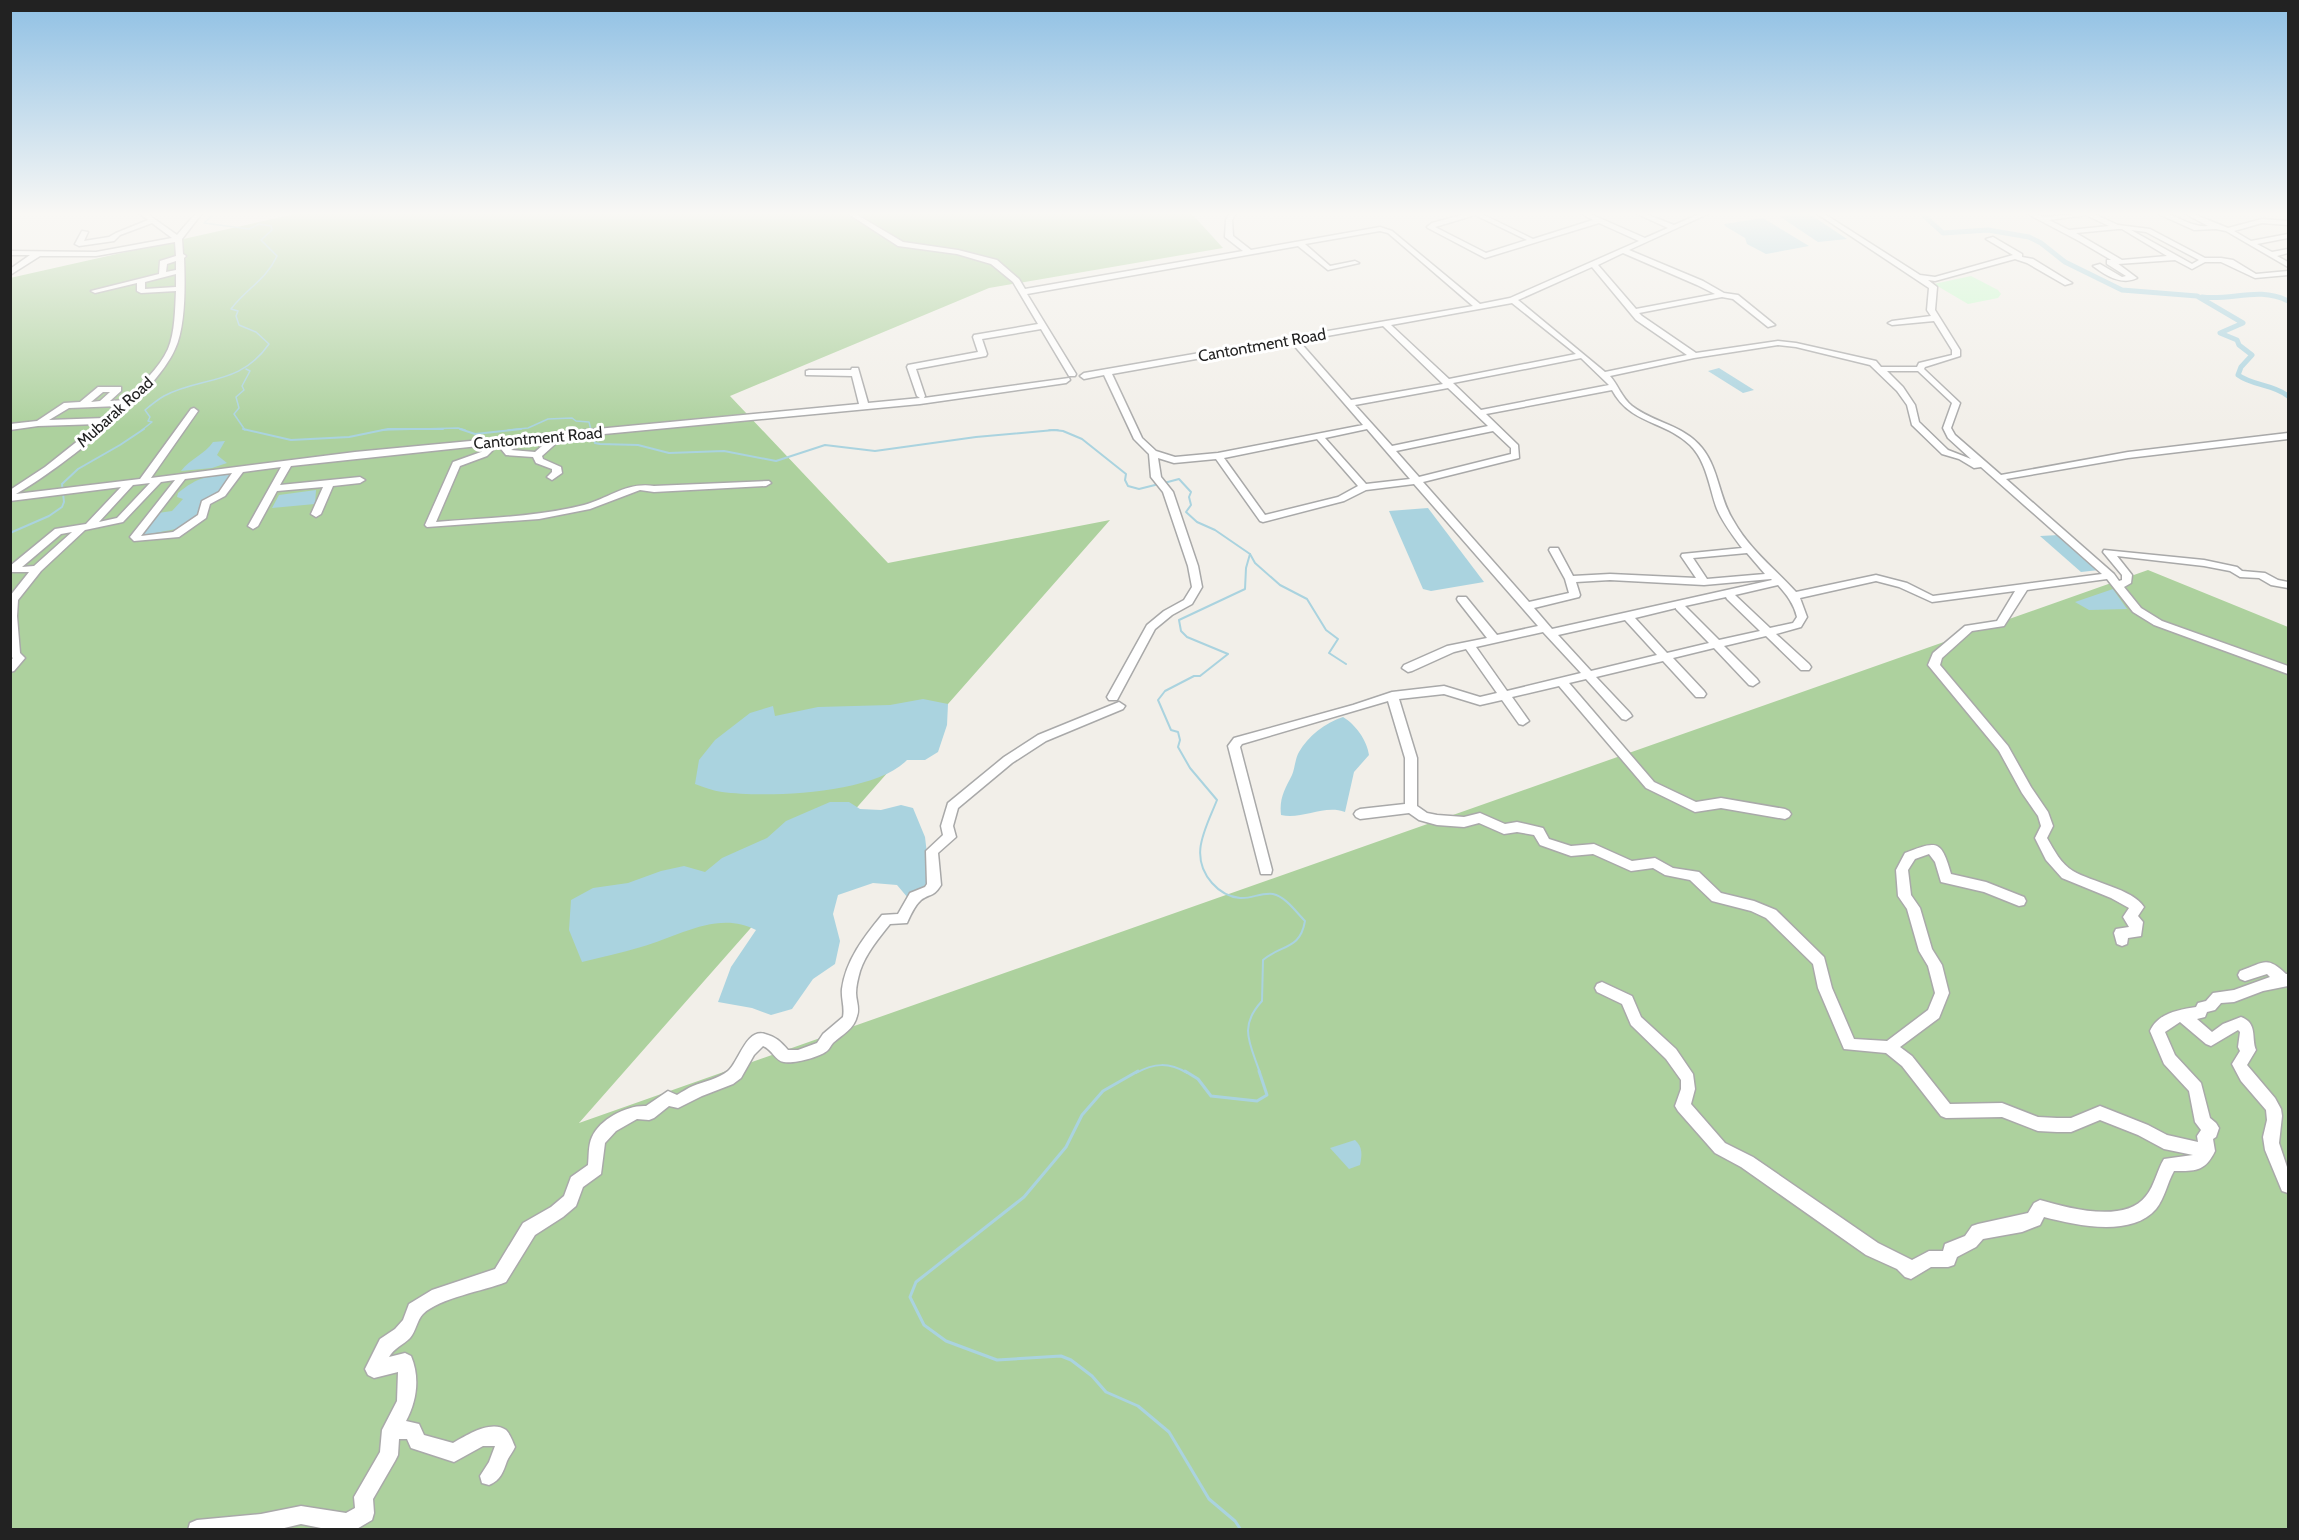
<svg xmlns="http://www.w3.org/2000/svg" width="2299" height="1540" font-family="Cabin,sans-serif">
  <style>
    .forest { fill: #add19e }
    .park { fill: #c8facc }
    .water { fill: #aad3df }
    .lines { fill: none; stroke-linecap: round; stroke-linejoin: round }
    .stream-far2 { stroke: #aad3df; stroke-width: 1.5 }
    .stream-far1 { stroke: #aad3df; stroke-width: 2 }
    .stream { stroke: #aad3df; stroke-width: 3 }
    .canal { stroke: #aad3df; stroke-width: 5 }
    .minor-casing { stroke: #a9a9a9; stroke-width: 3 }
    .minor { fill: #fff; fill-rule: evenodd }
    .labels { text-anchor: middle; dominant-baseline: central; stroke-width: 6; stroke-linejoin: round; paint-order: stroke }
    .far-street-label { font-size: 16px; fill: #222; stroke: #fff }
  </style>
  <rect width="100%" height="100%" fill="#f2efe9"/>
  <polygon class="forest" points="299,213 1191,213 1223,248 989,288 730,396 888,563 1110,520 579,1123 2148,570 2288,627 2288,1529 11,1529 10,278"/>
  <polygon class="park" points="1971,276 1998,290 2001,294 1998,298 1968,304 1934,284"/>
  <g class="water">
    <polygon points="1799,213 1808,213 1847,239 1818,242 1779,216"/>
    <polygon points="1763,218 1809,246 1766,254 1747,244 1745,238 1725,226 1724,224"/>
    <polygon points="1719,368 1754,390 1743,393 1708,371"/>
    <path d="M225,441L217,455L227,463L212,468L181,471C190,459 205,454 213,442Z"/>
    <path d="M235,471C230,477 227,487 221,492C212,502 200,499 200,516L176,529L140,536L158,513L172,511L183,499L177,497L178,493C197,477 211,475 235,471Z"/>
    <polygon points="316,490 315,504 272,508 279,495"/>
    <polygon points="1428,508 1484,582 1431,591 1423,589 1389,511"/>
    <polygon points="2059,535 2099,570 2081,572 2040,536"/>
    <polygon points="2113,589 2127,609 2089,610 2075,602"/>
    <path d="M923,699L948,704L947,725L938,752L925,760H907C875,794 767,798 722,792C713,791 704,787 695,784L699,760L715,740L750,713L773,706L775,716L818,707L890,705Z"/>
    <path d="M1343,717C1355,724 1367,740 1369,755L1354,772L1345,812C1324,804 1302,820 1281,815C1279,798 1285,789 1292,775C1295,768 1295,759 1299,752C1308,736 1325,723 1343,717Z"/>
    <path d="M830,802H849L860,809L881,810L901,805L913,808L925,837L931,887L908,898L897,885L873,883L838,895L833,914L840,941L835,964L813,979L792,1009L771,1015L752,1008L718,1002L731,967L756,930C718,910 678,937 641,947C621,953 601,957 582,962L569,930L571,900L593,888L628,883L661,871L684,866L705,872L722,858L767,838L786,821Z"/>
    <path d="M1355,1140C1363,1147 1362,1155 1360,1165L1349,1169L1330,1148Z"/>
  </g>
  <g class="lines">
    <g class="stream-far2">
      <path d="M142,430L152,422L148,421L150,417L145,410C151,405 157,400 164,396C202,376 240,386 269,344L256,332L239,325L236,316L238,311L231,309C247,288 266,280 277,256L261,240L272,230L271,226L259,224L249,229L204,223L212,216L211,213"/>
      <polyline points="245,430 234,414 239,408 236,397 244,390 242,386 250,371 246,369"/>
      <polyline points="382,430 458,428 465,430"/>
      <polyline points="508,430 528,428 548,419 572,418 576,421 589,422 591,430"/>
      <polyline points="1049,430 1058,430"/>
    </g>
    <g class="stream-far1">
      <polyline points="243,429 291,440 349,437 388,429 443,429"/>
      <polyline points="460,429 475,434 521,429"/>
      <polyline points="591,429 595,443 600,444 638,445 669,453 724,451 776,461 825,445 875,451 976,437 1054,430 1063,431 1082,439 1126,474 1125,480 1128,486 1139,489 1159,484"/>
      <path d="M1164,483L1179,479L1191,492L1189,497L1191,505L1186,512L1197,522L1215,530L1250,554L1246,568L1245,589L1179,620L1181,631L1187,637L1228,654L1200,676H1194L1165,691L1158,700L1171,730L1178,732L1180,740L1178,747L1190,768L1217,800C1206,828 1188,856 1212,883C1219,891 1229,897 1240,898C1251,899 1262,892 1273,894C1286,897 1296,912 1305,921C1300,950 1282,944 1263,960L1262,1001C1238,1027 1250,1043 1260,1073"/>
      <polyline points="10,533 49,516 62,507 64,502 62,484 78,469 120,445 144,429"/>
      <polyline points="1250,554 1255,563 1280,585 1307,599 1326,630 1338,639 1329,653 1346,664"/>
      <path d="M1136,1073C1154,1063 1169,1062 1187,1073"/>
    </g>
    <g class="stream">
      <polyline points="1138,1071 1103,1091 1082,1115 1066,1147 1024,1197 916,1282 910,1297 924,1325 946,1341 997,1360 1061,1356 1071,1360 1092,1376 1106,1392 1138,1406 1169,1432 1209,1499 1235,1521 1241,1530"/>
      <polyline points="1185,1071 1198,1079 1211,1096 1257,1101 1267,1095 1259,1071"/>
    </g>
    <g class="canal">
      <path d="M1921,213L1943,233L1988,230L2029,237L2041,243L2065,262L2122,290L2197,296L2243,323L2220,333L2237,340L2239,345L2252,355L2241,367L2238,375C2253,386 2273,384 2288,396"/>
      <path d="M2202,297C2232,301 2259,286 2288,301"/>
    </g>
    <defs>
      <g id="minor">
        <path d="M139,213H146L177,235L196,213H202L182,239L183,254L186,256L184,258C185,283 186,326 175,349C155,395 60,469 16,494L140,479L191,409L194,408L198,411L151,478L355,452L859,404L852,376L806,375V371L809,370H851L852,368H858L868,403L920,398L917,396L907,367L908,365L978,352L973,337L974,335L1038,324L1013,282L991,264L957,254L898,246L847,213H854L903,242L958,250L997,260L1019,279L1025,289L1243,251L1225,237L1226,220L1230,213H1236L1232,220L1233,236L1251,250L1380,227L1392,231L1480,304L1510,298L1639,241L1599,223L1485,258L1428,228L1427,227L1432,223L1469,213H1480L1533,239L1593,220L1580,213H1588L1645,238L1668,228L1635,213H1643L1674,225L1702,213H1710L1629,250L1703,281L1724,293L1738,295L1775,325L1768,327L1733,299L1722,297L1639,313L1642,316L1696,353L1778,341L1796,343L1876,361L1881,367H1917L1919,363L1952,355V350L1934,321L1892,325L1888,323L1892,321L1931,316L1927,310L1929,288L1816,213H1823L1920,275L1935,277L2013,255L1986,239L1993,237L2022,254V257L2033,259L2072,283L2065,285L2027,263L2015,259L1935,281L1928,280L1937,287L1935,310L1960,350V356L1925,367L1924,369L1960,403L1951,428L1955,435L2001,475L2128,452L2288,433V439L2128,458L2006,479L2114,574L2119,581L2122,580V575L2103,552L2104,550L2204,560L2237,567L2242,571L2265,573L2278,580L2288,582V588L2271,585L2259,578L2240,577L2230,571L2204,566L2117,556L2132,575L2131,583L2124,587L2141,608L2162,621L2288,666V674L2154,625L2133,612L2107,579L2027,590L2004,626L1972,631L1942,658L1940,665L2008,746L2031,787L2048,812L2053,826L2047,838C2054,850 2061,864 2073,871C2091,882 2133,889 2144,907L2138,916L2143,922L2141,936L2128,938L2127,944L2122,946L2117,944L2114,933L2116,929L2129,927L2123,917L2129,908L2111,898L2062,878L2046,860L2035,838L2041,826L2038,816L2022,793L1999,751L1928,665L1933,653L1965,626L1997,621L2015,591L1932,602L1899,587L1876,581L1800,598L1807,617L1801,627L1776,634L1809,664L1811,667L1809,670H1801L1766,636L1724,646L1757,679L1759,682L1753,686L1749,685L1714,648L1673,658L1704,691L1706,694L1704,697H1696L1663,661L1596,677L1630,713L1632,716L1626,720L1622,719L1586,679L1569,683L1654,782L1696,802L1721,798L1785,809L1789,811L1791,814L1789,817L1785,819L1721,808L1695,812L1646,788L1559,686L1512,697L1529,721L1523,725L1519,724L1502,700L1480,705L1444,694L1399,699L1417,758V806L1427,813L1437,815L1464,817L1480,813L1505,824L1517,822L1543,828L1549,839L1571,846L1594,844L1632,861L1655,858L1673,868L1699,872L1721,893L1754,901L1776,910L1824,957L1832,988L1854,1039L1887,1041L1928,1010L1935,993L1928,966L1919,951L1907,909L1898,896L1896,870L1905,853C1937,841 1941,839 1951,874L1986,882L2024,897L2026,901L2024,905L2019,906L1984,892L1941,882L1935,862L1929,854L1915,859L1908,870L1911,895L1920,908L1932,949L1942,965L1949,993L1939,1018L1900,1047L1912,1056L1950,1104L2002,1103L2038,1117L2057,1118H2071L2100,1106L2148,1125L2167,1135L2198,1142L2197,1136L2201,1130L2195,1122L2189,1091L2164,1064L2150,1031C2158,1013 2178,1010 2196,1007L2198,1003L2206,1001L2213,993L2234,990L2270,977L2267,974L2245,981L2240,979L2238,975L2240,971C2264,963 2266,955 2286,974H2288V986L2263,991L2234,1002L2221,1003L2215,1010L2207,1012L2205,1017L2197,1019L2212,1032L2223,1024L2241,1017C2258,1023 2251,1038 2256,1050L2247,1065L2275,1098L2281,1109L2282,1116L2279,1143L2288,1170V1193L2282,1191L2265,1150L2263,1137L2267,1120L2266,1110L2241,1081L2232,1064L2240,1051L2238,1047L2240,1032L2238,1030L2211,1046L2206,1044L2180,1022L2165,1032L2175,1055L2201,1083L2210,1118L2216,1123L2219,1128L2216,1137L2213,1139L2215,1151C2205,1172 2195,1171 2174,1171C2167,1183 2165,1198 2156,1209C2131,1238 2075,1225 2044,1217L2040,1225L2022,1232L1983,1239L1976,1247L1957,1257L1954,1265L1948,1267H1931L1911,1279L1905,1277L1897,1269L1866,1255L1741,1167L1715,1153L1678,1111L1675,1106L1681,1089V1080L1666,1059L1631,1025L1622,1004L1597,992L1595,988L1597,984L1602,982L1632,996L1641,1017L1676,1049L1693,1074L1695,1089L1691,1104L1725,1143L1753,1157L1878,1243L1912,1260L1929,1251H1943L1945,1244L1965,1236L1972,1226L1978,1224L2028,1213L2034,1203L2040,1200C2068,1208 2125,1224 2146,1196C2155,1185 2157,1170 2164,1159L2193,1155L2164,1149L2138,1135L2100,1120L2071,1132H2057L2038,1131L2002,1117L1946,1118L1941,1116L1902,1066L1886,1053L1844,1049L1818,988L1813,964L1766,918L1751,911L1712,901L1690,880L1665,875L1653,868L1631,871L1593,854L1571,856L1540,845L1534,835L1517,832L1504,834L1479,823L1464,827L1437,825L1419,820L1409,813L1360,819L1356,817L1354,814L1356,811L1360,809L1405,804V758L1388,701L1242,744L1240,747L1272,870L1271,874H1261L1228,746L1234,738L1353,705L1392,692L1444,686L1480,697L1497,693L1466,649L1454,652L1412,671L1408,672L1402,668L1404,665L1447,646L1487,638L1458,601L1457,599L1458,597H1466L1497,635L1538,626L1414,484L1366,490L1344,501L1263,522L1260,521L1216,459L1174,463L1158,458L1161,477L1173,492L1198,566L1202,587L1192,604L1172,615L1155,629L1117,700H1109L1107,697L1147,625L1164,611L1184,600L1192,587L1188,566L1163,492L1151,477L1149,454L1134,439L1104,375L1084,379L1080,376L1084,373L1473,306L1388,233L1380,231L1305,244L1330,266L1355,261L1359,263L1328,270L1298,246L1027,294L1076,374L1075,376H1069L1041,329L982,339L987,354L986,356L916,369L925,396L924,398L1069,378L1070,380L1066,383L920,404L562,438L542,456L543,459L561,467L562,473L552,480L547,477L552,472V469L536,463L533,457L506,455L501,449L515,442L499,444L487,456L460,466L436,522C485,518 536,517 584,505C610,498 626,482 654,486L769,481L771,483L766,486L654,492L640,490L590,509L539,519L427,527L425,525L453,462L481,452L488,445L291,466L280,485L360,477L365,480L360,483L333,486L321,514L316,517L311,514L323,487L277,491L258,526L253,529L248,526L281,467L243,472L225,496L210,504L206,518L179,537L134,541L130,537L175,480L161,482L123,522L85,530L41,571L18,600L17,616L20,653L25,658L14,671L10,672V661L13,658L10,656V596L29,572H11L10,566L55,529L86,524L121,487L10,501V490L45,467L99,424L38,426L10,430V424L37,421L64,403L80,402L98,387H121V391L110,401L125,400C140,385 159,369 168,349C175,332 175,310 176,291L141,293L137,291V283L95,293L91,291L159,274L160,261L176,256L175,242L96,256H40L10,275V269L30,255H10V251L96,252L172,238L152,223L120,235L114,241L79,246L75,244L82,231L88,232L84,241L109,237L116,233L148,220ZM1475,215L1527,240L1486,253L1435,227ZM1623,253L1697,285L1715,294L1636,309L1598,265ZM176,261V270L166,272L167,264ZM1592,267L1636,320L1687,355L1605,372L1518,300ZM176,274V287L145,289V282ZM1512,303L1576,354L1449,379L1391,325ZM1383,326L1443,384L1351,400L1299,341ZM1291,342L1363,425L1218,453L1175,457L1156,451L1142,438L1112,374ZM1778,345L1796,347L1870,365L1897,391L1907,405L1912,425L1942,454L1959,459L1974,468L1981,467L2102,574L1933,596L1907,583L1876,575L1796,592C1773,567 1749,549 1733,520C1719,498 1719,469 1702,448C1684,425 1654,423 1632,406C1622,398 1618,385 1610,376L1694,358ZM1581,358L1609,385L1481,410L1453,383ZM1887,371H1918L1952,403L1943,428L1948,438L1971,459L1948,450L1919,422L1915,405L1903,387ZM1448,388L1488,426L1392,446L1355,405ZM1612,390C1631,425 1664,420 1690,445C1707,462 1709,487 1717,509C1723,523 1733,536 1742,548L1682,554L1681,556L1696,578L1610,574L1573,576L1558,548H1550L1549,550L1565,579L1569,593L1529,602L1423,482L1519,458L1518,445L1486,414ZM103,392H110L100,401L91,402ZM119,406L105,418L49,420L69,408ZM1367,429L1410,479L1366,484L1325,438ZM1493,431L1511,448V454L1419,477L1396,451ZM550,439L535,452L511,450L523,444L521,442ZM1317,439L1358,486L1338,497L1265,515L1224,458ZM232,473L219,492L202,501L198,515L173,532L141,536L185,479ZM150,483L117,518L99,522L133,485ZM72,532L34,566L22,567L61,534ZM1747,553L1765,574L1707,579L1693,558ZM1771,579L1772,580L1552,629L1534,608L1579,597L1580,595L1576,582L1610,580L1704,585ZM1778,585C1787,595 1794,604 1797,617L1793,623L1770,628L1735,595ZM1726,597L1727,599L1760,631L1719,640L1685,606ZM1676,608V609L1709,643L1667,653L1635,618ZM1625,620L1657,655L1591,671L1558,635ZM1543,632L1581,673L1507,691L1476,647Z"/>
        <path d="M2026,213H2033L2043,217L2092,213L2118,225L2150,229L2205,258H2221L2233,260L2256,274L2288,271V275L2255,278L2221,262H2205L2192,269L2175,260L2118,264L2079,241ZM2086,215L2109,226L2069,230L2049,220ZM2118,229H2122L2167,256L2122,260L2076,233ZM2131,230L2146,232L2199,260L2192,264Z"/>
        <path d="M2156,213C2174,211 2188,228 2208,226L2184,213H2191L2228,228L2262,219L2288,221V225L2262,223L2234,231L2251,241L2288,234V238L2257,244L2272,252L2288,249V253L2277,256L2288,262V267L2226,231L2216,229L2194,230Z"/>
        <path d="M2107,260H2113L2137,278C2122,286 2105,275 2093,266L2100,264L2122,277L2126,276L2107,264Z"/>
        <path d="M1119,702L1125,706L1123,709L1046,741L1012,763L958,808L953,826L956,837L938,853L941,885C933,898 930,893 921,900C915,905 910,916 907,923L890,924C879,938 866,953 860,971C858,978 856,986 856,993C856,1001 860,1008 857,1016C854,1029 843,1034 833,1043C831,1045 830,1048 828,1050C821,1057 794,1064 784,1062C775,1061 772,1049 763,1046L754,1055L741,1078L733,1084L702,1096L678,1108L669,1106L654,1118L649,1120L637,1119L616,1131L605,1143L601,1174L583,1187L576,1206L563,1217L535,1235L506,1282C484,1291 439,1298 423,1314C417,1320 416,1331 410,1338C403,1345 394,1348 389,1357L405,1353L411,1356C420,1377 417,1401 406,1421L419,1424L424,1435L453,1443C465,1436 491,1419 506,1430C510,1434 513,1442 515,1447C513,1452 509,1456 507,1461C503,1472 501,1480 489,1485L482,1483L480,1476L489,1462L495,1446H483L454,1462L411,1448L407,1439H399L398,1455L395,1461L373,1499L374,1513L372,1520L355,1530H331L301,1524L276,1530H188L190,1523L197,1520L261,1514L301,1506L346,1513L355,1508L354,1497L380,1452L382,1430L397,1401L398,1372L374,1378L368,1375L365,1369L380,1339L395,1329L403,1320L409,1304L432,1290L495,1269L523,1223L551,1207L564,1196L571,1177L588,1165C589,1157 588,1145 592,1137C600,1119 627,1105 646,1106L668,1091L677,1095C682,1092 688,1088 693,1086C705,1081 718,1079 728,1071C739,1062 746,1028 765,1034C776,1037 780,1041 788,1050H798L817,1043L823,1034L843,1017C845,1007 841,999 842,989C846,960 864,937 882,915L898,914L910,893L925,887L927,884L926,851L943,835L941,826L948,803L1004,757L1038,735Z"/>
      </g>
    </defs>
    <use href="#minor" class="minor-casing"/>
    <use href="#minor" class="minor"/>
  </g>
  <linearGradient id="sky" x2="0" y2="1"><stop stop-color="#8fc0e4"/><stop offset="0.5" stop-color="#f9f8f5"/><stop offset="1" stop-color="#f9f8f5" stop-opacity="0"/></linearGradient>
  <rect width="2299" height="428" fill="url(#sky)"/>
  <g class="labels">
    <g class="far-street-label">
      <text transform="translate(1262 345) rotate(-10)">Cantontment Road</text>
      <text transform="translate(115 412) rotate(-42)">Mubarak Road</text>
      <text transform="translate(538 438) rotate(-5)">Cantontment Road</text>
    </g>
  </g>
  <rect width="2299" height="1540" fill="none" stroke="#222222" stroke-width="24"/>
</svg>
